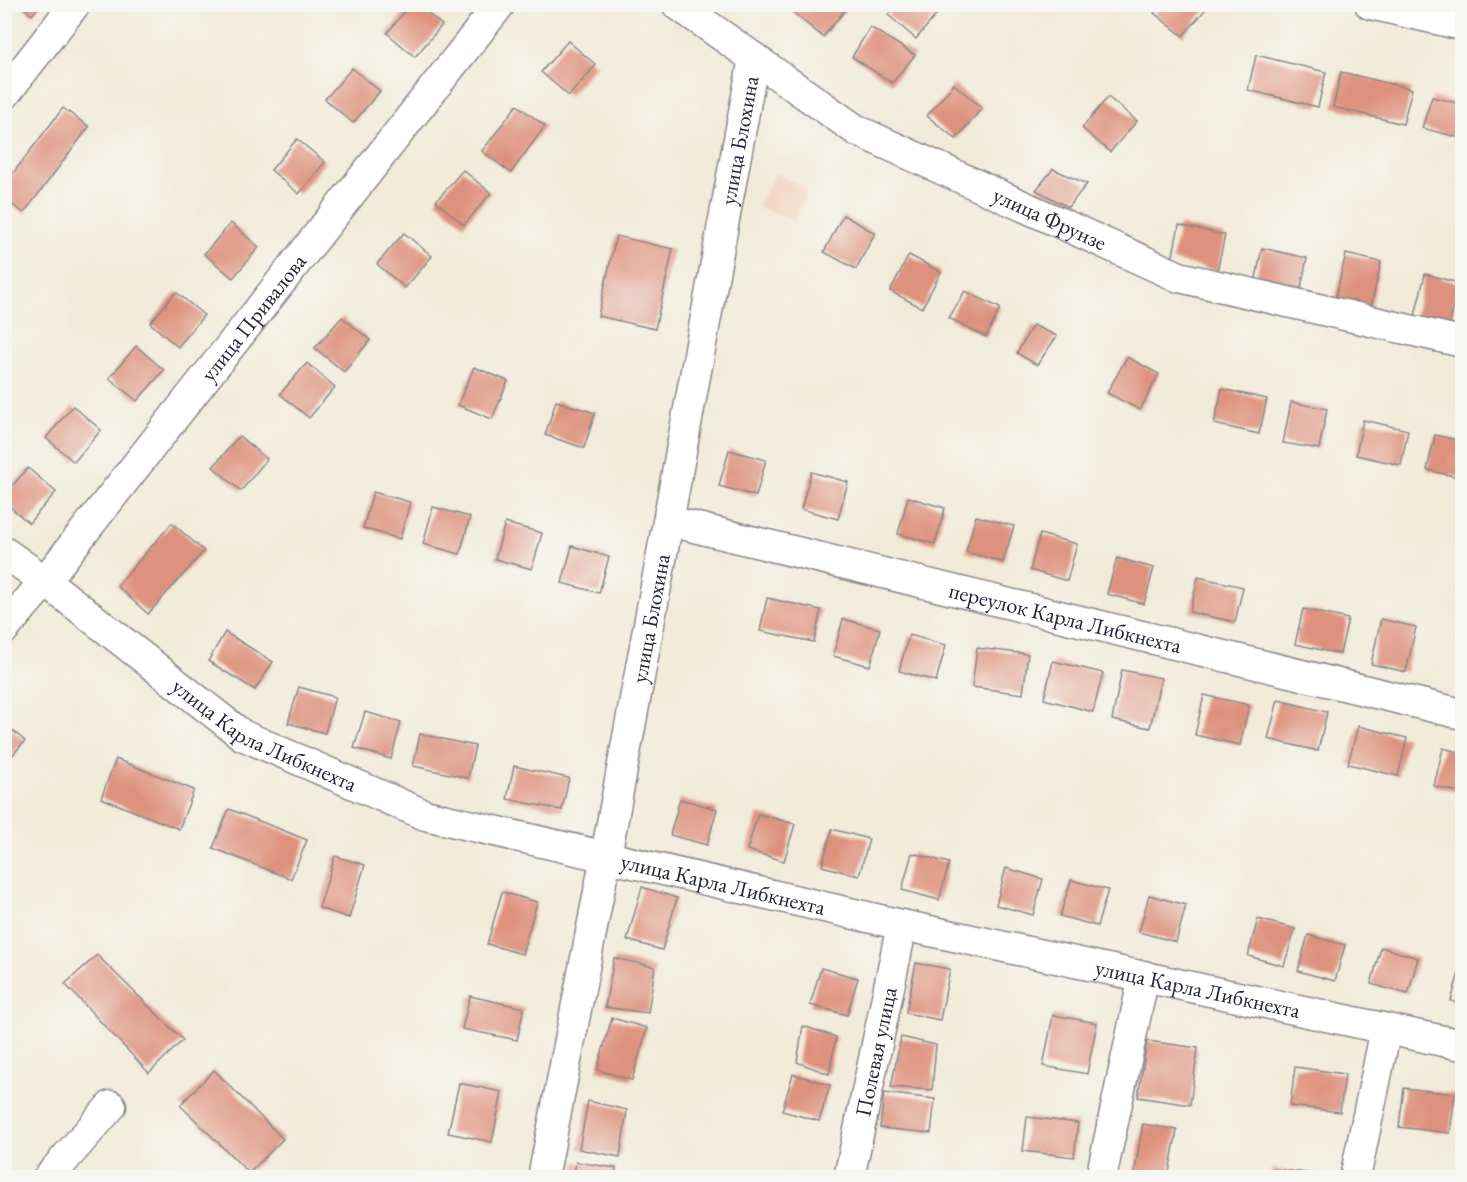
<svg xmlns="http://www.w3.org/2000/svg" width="1467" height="1182" font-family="'EB Garamond',serif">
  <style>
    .built { fill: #f3d4bf }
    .building { fill: #de917c }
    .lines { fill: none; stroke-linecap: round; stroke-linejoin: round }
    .street-casing { stroke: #8a868a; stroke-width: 33 }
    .street { stroke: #fff; stroke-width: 30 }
    .labels { text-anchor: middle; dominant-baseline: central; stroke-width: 4.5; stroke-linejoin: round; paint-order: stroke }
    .street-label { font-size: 22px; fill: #22223b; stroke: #f6f6f2 }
  </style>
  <rect width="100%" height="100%" fill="#f6f6f2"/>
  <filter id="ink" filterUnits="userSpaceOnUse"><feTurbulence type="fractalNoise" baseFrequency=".0167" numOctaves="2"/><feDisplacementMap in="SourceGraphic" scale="12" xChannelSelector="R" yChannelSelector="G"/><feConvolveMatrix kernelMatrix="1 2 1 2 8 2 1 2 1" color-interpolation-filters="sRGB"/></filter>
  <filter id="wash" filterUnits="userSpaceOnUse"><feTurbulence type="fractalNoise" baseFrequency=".008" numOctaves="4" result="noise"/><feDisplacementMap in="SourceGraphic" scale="24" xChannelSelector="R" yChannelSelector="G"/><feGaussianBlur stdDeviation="1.35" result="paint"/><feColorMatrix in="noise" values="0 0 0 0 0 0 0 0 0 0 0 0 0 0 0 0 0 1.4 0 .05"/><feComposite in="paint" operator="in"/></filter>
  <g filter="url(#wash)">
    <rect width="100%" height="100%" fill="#f1ebd8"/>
    <polygon class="built" points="776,173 807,190 795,221 757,206"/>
    <g id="blocks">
      <g class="building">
        <polygon points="20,4 41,4 32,15"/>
        <polygon points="411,4 417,4 442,25 415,57 387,33"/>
        <polygon points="783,4 838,4 845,10 823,37"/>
        <polygon points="897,4 940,4 943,7 916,39 888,15"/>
        <polygon points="1161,4 1210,4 1183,36 1154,13"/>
        <polygon points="870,27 915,55 892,83 852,57"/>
        <polygon points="568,41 596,65 569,96 541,72"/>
        <polygon points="1256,55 1326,72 1318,107 1248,90"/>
        <polygon points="352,68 380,91 353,123 325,99"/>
        <polygon points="1341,72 1412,89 1403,124 1333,107"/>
        <polygon points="954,84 982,108 956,139 927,116"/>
        <polygon points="1108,97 1137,121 1110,152 1082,128"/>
        <polygon points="1432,97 1462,104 1461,138 1422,128"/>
        <polygon points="517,105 545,126 511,173 482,151"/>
        <polygon points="63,108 89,127 24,213 4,199 4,185"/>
        <polygon points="297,139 325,162 299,194 271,170"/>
        <polygon points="1053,169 1087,184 1068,207 1036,190"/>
        <polygon points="463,170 491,193 464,225 436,201"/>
        <polygon points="843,215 875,233 856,269 824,252"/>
        <polygon points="231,223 259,247 233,278 204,254"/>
        <polygon points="1179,225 1225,235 1217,271 1172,260"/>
        <polygon points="404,233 432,256 405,288 377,264"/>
        <polygon points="616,236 673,249 655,329 598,316"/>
        <polygon points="1262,248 1307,258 1300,293 1255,283"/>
        <polygon points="1346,254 1381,262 1371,307 1335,299"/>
        <polygon points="909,255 941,272 922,308 890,291"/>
        <polygon points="1425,274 1459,283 1449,328 1414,320"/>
        <polygon points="965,291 1000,308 986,337 949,318"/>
        <polygon points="176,292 204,315 178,347 150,323"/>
        <polygon points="342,317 370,340 344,372 315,348"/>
        <polygon points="1033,325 1057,336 1037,365 1017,353"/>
        <polygon points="136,346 164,370 137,401 109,378"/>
        <polygon points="1127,357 1159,374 1140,410 1107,393"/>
        <polygon points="307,363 335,387 309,418 280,394"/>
        <polygon points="474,367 508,381 492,419 458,405"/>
        <polygon points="1222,389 1267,399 1259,434 1214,424"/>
        <polygon points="556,401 595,413 584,448 545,435"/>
        <polygon points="1291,402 1327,409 1319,449 1283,443"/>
        <polygon points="73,406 101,430 74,462 46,438"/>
        <polygon points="1363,420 1408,430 1401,465 1356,455"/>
        <polygon points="1435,435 1462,441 1462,478 1427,470"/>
        <polygon points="239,436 267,459 241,491 213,467"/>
        <polygon points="729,450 766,460 756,496 719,486"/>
        <polygon points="28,468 56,492 29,523 4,502 4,495"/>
        <polygon points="811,472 848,482 838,519 801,509"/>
        <polygon points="373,492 410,502 400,539 363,528"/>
        <polygon points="908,497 945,508 935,544 898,534"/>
        <polygon points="433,507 470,517 460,554 423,544"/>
        <polygon points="976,516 1014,526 1003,562 966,552"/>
        <polygon points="172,523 204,551 148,614 117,586"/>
        <polygon points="505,523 542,533 532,569 495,559"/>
        <polygon points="1040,534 1077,544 1067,581 1030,570"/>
        <polygon points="572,546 609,557 599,593 562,583"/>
        <polygon points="1117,558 1154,568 1144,604 1107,594"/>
        <polygon points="1198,577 1243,587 1235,622 1190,612"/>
        <polygon points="767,598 821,610 814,642 760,631"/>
        <polygon points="1303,609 1348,619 1340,654 1295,644"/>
        <polygon points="843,619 880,629 870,666 833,656"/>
        <polygon points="1381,619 1416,627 1406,672 1371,664"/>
        <polygon points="225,632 273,662 255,690 208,661"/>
        <polygon points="909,635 946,645 936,681 899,671"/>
        <polygon points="977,648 1028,654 1023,694 972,687"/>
        <polygon points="1053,661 1103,673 1093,712 1044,699"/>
        <polygon points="1122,670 1161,678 1150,728 1112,720"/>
        <polygon points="299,687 335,697 325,733 288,723"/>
        <polygon points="1204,695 1249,705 1240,745 1195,735"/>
        <polygon points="1278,700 1327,712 1318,751 1268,739"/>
        <polygon points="365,712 401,722 391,759 354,748"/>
        <polygon points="4,723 25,741 4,765"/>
        <polygon points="1358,726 1407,738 1398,776 1348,764"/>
        <polygon points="420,734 475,746 468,778 413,766"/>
        <polygon points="1443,748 1462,753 1462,793 1434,786"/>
        <polygon points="116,759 194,790 179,829 101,798"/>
        <polygon points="514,766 569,778 562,810 507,799"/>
        <polygon points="680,799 717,809 707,845 670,835"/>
        <polygon points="229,809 307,840 291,879 213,848"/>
        <polygon points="758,814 795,824 784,861 747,850"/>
        <polygon points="832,829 869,839 859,876 822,866"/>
        <polygon points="912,853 949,863 939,900 902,890"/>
        <polygon points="335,856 365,865 349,918 319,908"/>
        <polygon points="1006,868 1043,879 1033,915 996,905"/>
        <polygon points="1071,880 1108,890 1097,926 1060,916"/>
        <polygon points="642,887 677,898 662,950 627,940"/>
        <polygon points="502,892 537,902 522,954 487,944"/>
        <polygon points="1149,895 1186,905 1176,942 1139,932"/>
        <polygon points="1258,919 1295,929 1284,966 1248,956"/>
        <polygon points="1308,935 1345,945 1335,981 1298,971"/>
        <polygon points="1381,947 1418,958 1408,994 1371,984"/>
        <polygon points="97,955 183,1040 149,1073 65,984"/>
        <polygon points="614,958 655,967 648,1013 605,1007"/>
        <polygon points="1462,962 1462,1004 1451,1001"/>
        <polygon points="916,963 950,969 940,1020 906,1013"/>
        <polygon points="821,968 858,978 847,1015 810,1005"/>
        <polygon points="470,996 524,1008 517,1040 462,1029"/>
        <polygon points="1053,1015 1097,1023 1087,1074 1043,1066"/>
        <polygon points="612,1018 647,1028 632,1080 597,1070"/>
        <polygon points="803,1026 836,1037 829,1074 797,1062"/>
        <polygon points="901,1037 936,1045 932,1090 891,1087"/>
        <polygon points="1147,1041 1198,1048 1190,1105 1138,1097"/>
        <polygon points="1295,1067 1345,1074 1340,1112 1290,1106"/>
        <polygon points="214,1070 283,1139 249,1173 180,1105"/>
        <polygon points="793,1074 830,1085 819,1121 782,1111"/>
        <polygon points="459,1083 502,1092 492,1142 448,1133"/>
        <polygon points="1404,1088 1455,1094 1450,1133 1399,1127"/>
        <polygon points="884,1093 935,1099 931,1133 880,1128"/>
        <polygon points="588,1101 627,1110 620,1157 579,1149"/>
        <polygon points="1027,1117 1078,1123 1074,1157 1023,1151"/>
        <polygon points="1143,1124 1177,1130 1168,1178 1150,1178 1134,1175"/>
        <polygon points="576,1162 616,1168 614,1178 573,1178"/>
        <polygon points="1272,1169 1323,1175 1322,1178 1271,1178"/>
      </g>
    </g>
  </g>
  <g filter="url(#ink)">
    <use href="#blocks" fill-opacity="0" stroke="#8a868a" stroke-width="1.5"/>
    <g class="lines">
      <defs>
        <g id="street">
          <path id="s1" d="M677,4L856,130L1179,277L1462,342"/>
          <polyline points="1370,4 1462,25"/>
          <polyline points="4,95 75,4"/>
          <path id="s2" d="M669,521L1462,714"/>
          <path id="s3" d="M4,552L45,581L242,735L425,815L902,925L1462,1045"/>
          <path id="s4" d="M4,629L45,581L500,4"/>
          <polyline points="48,1178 111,1106"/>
          <path id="s5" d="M543,1178L606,856L754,58"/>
          <path id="s6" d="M849,1178L902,925"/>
          <polyline points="1101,1178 1144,976"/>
          <polyline points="1355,1178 1386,1029"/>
        </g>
      </defs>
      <use href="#street" class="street-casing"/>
      <use href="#street" class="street"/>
    </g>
  </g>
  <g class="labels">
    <g class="street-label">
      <text stroke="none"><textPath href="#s5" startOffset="1056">улица Блохина</textPath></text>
      <text stroke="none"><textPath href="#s1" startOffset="432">улица Фрунзе</textPath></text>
      <text stroke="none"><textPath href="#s4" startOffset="399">улица Привалова</textPath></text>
      <text stroke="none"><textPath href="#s2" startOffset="408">переулок Карла Либкнехта</textPath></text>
      <text stroke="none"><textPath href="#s5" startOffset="570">улица Блохина</textPath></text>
      <text stroke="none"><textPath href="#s3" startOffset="320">улица Карла Либкнехта</textPath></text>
      <text stroke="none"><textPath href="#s3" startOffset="806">улица Карла Либкнехта</textPath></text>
      <text stroke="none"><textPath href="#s3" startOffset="1292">улица Карла Либкнехта</textPath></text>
      <text stroke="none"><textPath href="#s6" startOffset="129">Полевая улица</textPath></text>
    </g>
  </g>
  <rect width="1467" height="1182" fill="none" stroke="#f6f6f2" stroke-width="24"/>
</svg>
